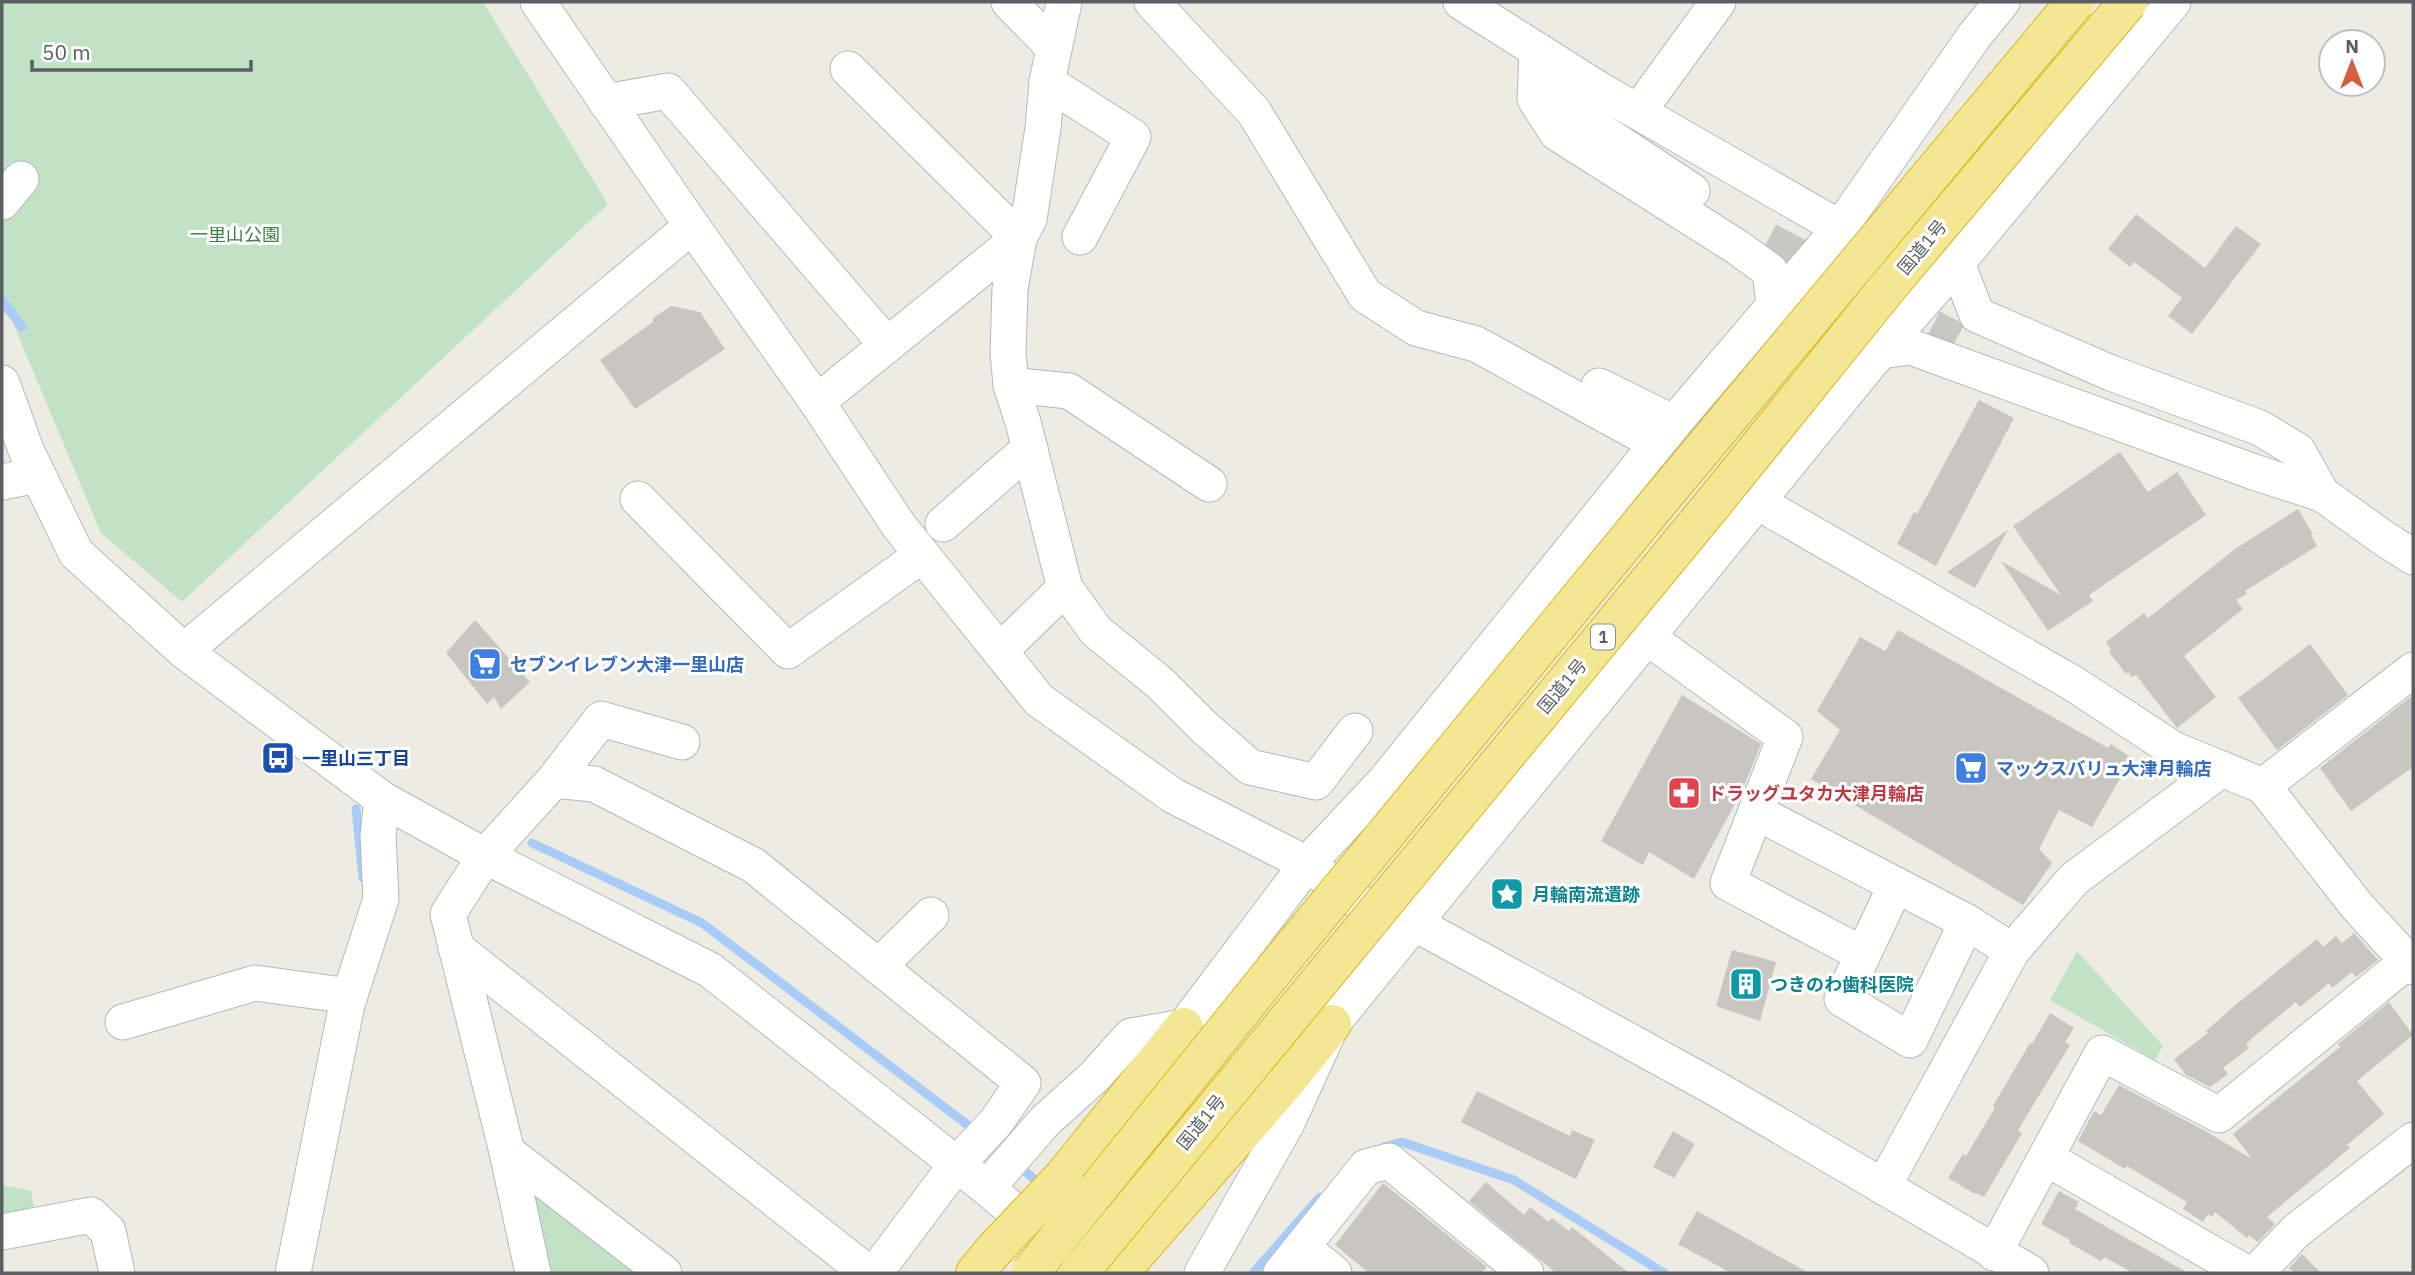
<svg xmlns="http://www.w3.org/2000/svg" width="2415" height="1275" font-family="'IBM Plex Sans','Noto Sans JP',sans-serif">
  <style>
    .green { fill: #c2e2c6 }
    .lines { fill: none; stroke-linecap: round; stroke-linejoin: round }
    .stream { stroke: #a9cbf7; stroke-width: 9 }
    .building { fill: #c8c6c0 }
    .minor-tunnel { stroke: #c8c8c3; stroke-width: 35; stroke-dasharray: 35 18; stroke-linecap: butt }
    .minor-casing { stroke: #b6b8bc; stroke-width: 37 }
    .highway-casing { stroke: #dbb615; stroke-width: 40 }
    .minor { stroke: #fff; stroke-width: 35 }
    .highway { stroke: #f3e794; stroke-width: 38 }
    .highway-bridge-casing { stroke: #dbb615; stroke-width: 40; stroke-linecap: butt }
    .highway-bridge { stroke: #f3e794; stroke-width: 38 }
    .labels { text-anchor: middle; dominant-baseline: central; stroke-width: 6; stroke-linejoin: round; paint-order: stroke }
    .shield { fill: #fff; stroke: #8c8e91; stroke-width: 2 }
    .shield-label { font-size: 16px; font-weight: bold; fill: #5b5e62 }
    .park-label { font-size: 18px; fill: #3d8048; stroke: #fff }
    .street-label { font-size: 18px; fill: #5b5e62; stroke: #fff }
    .shop-label { font-size: 18px; font-weight: bold; fill: #366cbe; stroke: #fff; text-anchor: start }
    .transit-label { font-size: 18px; font-weight: bold; fill: #164399; stroke: #fff; text-anchor: start }
    .health-label { font-size: 18px; font-weight: bold; fill: #be3a42; stroke: #fff; text-anchor: start }
    .culture-label { font-size: 18px; font-weight: bold; fill: #0d838f; stroke: #fff; text-anchor: start }
  </style>
  <rect width="100%" height="100%" fill="#edece3"/>
  <g class="green">
    <polygon points="2,2 483,2 608,204 182,602 101,533 12,321 2,310"/>
    <polygon points="2077,951 2163,1046 2155,1060 2050,1000"/>
    <polygon points="524,1178 639,1273 541,1273"/>
    <polygon points="2,1179 3,1185 31,1191 34,1208 2,1214"/>
  </g>
  <g class="lines">
    <g class="stream">
      <polyline points="2,300 22,327"/>
      <polyline points="356,809 363,878"/>
      <polyline points="532,843 702,923 977,1132"/>
      <polyline points="1384,1147 1402,1142 1514,1180 1664,1273"/>
      <polyline points="1026,1172 1043,1186"/>
      <polyline points="1253,1273 1320,1197"/>
    </g>
  </g>
  <g class="building">
    <polygon points="2136,214 2205,268 2236,226 2261,244 2192,334 2168,316 2182,298 2134,262 2130,267 2108,249"/>
    <polygon points="671,306 700,312 725,349 635,409 600,360 653,322 653,318"/>
    <polygon points="1979,400 2014,418 1936,566 1897,544 1914,512 1917,514"/>
    <polygon points="2120,452 2148,492 2177,472 2206,515 2089,595 2093,601 2048,631 2001,561 2061,595 2013,526"/>
    <polygon points="2298,509 2313,534 2311,535 2317,546 2245,591 2247,594 2236,600 2243,609 2184,656 2216,697 2177,728 2136,675 2132,677 2128,672 2126,674 2109,652 2111,650 2106,642 2144,613 2148,618 2235,549"/>
    <polygon points="2008,530 1975,588 1947,572"/>
    <polygon points="475,620 530,682 501,709 494,697 487,704 446,653"/>
    <polygon points="1898,630 2108,748 2111,744 2132,758 2092,827 2059,810 2039,849 2052,863 2023,905 1811,779 1840,730 1817,711 1860,637 1885,651"/>
    <polygon points="2310,644 2348,695 2277,750 2238,698"/>
    <polygon points="1682,695 1761,744 1742,791 1694,879 1649,852 1643,865 1601,841"/>
    <polygon points="2413,695 2413,767 2351,811 2320,768"/>
    <polygon points="2354,933 2378,960 2356,977 2352,972 2332,988 2329,983 2300,1007 2296,1002 2251,1039 2246,1045 2249,1048 2223,1068 2228,1074 2210,1087 2186,1075 2174,1059 2208,1033 2206,1031 2233,1007 2317,939 2323,947 2336,936 2342,943"/>
    <polygon points="1732,950 1776,962 1760,1021 1716,1006"/>
    <polygon points="2389,1002 2413,1035 2357,1081 2384,1114 2347,1145 2350,1148 2267,1217 2275,1224 2258,1242 2249,1235 2247,1238 2215,1212 2212,1217 2208,1214 2203,1222 2183,1209 2187,1202 2127,1166 2125,1169 2078,1141 2094,1111 2101,1115 2119,1085 2207,1132 2252,1159 2233,1134 2340,1047 2338,1044"/>
    <polygon points="2050,1013 2074,1028 2065,1042 2070,1045 2018,1130 2022,1133 1984,1197 1976,1193 1975,1194 1948,1178 1963,1154 1966,1156 1995,1108 1993,1106 2030,1043 2032,1044"/>
    <polygon points="1477,1091 1570,1136 1572,1130 1595,1140 1576,1179 1461,1122"/>
    <polygon points="1673,1131 1695,1144 1674,1178 1653,1167"/>
    <polygon points="1486,1182 1524,1215 1530,1207 1549,1222 1552,1218 1569,1231 1572,1227 1629,1273 1556,1273 1469,1201"/>
    <polygon points="1383,1183 1487,1267 1481,1273 1369,1273 1335,1245"/>
    <polygon points="2059,1191 2079,1202 2075,1209 2188,1273 2133,1273 2104,1257 2101,1261 2069,1243 2070,1240 2041,1224"/>
    <polygon points="1697,1211 1809,1273 1731,1273 1678,1244"/>
    <polygon points="2302,1254 2321,1273 2295,1273 2289,1268"/>
  </g>
  <g class="lines">
    <g class="minor-tunnel">
      <polyline points="1768,240 1836,276"/>
      <polyline points="1885,302 1956,340"/>
    </g>
    <defs>
      <g id="minor">
        <polyline points="538,2 692,226 817,402 899,526 1039,700 1172,795 1307,864 1363,905 1414,923 1715,1088 2031,1273"/>
        <polyline points="1009,2 1054,48"/>
        <polyline points="1064,2 1047,82 1043,128 1029,219 1019,238 1010,289 1008,353 1011,385 1023,422 1065,588 1096,631 1160,683 1205,728 1250,767 1316,782 1355,731"/>
        <polyline points="1152,2 1254,112 1365,295 1416,328 1476,344 1638,433"/>
        <polyline points="1461,2 1600,90 1840,228"/>
        <polyline points="1537,50 1535,99 1557,133 1737,247 1770,271 1774,305"/>
        <polyline points="1543,59 1580,117 1692,191"/>
        <polyline points="848,69 1019,238"/>
        <polyline points="1047,82 1133,137 1080,237"/>
        <polyline points="606,102 668,91 887,345"/>
        <polyline points="1638,112 1718,2"/>
        <polyline points="2,202 21,179"/>
        <polyline points="1957,263 1977,315 2111,373 2260,428 2298,451 2322,494 2382,537 2413,557"/>
        <polyline points="1880,351 1911,347 2254,472 2322,494"/>
        <polyline points="2,383 26,450 76,553 184,651 382,799 485,856 710,970 987,1188 1046,1238"/>
        <polyline points="1011,385 1069,391 1209,484"/>
        <polyline points="1599,386 1674,423"/>
        <polyline points="817,402 1019,238"/>
        <polyline points="2,482 38,475"/>
        <polyline points="638,499 788,651 922,555"/>
        <polyline points="1773,511 2074,684 2173,749 2263,786 2357,906 2413,967"/>
        <polyline points="943,524 1030,448"/>
        <polyline points="1647,637 1785,737 1728,883 1862,954"/>
        <polyline points="184,651 692,226"/>
        <polyline points="1000,651 1065,588"/>
        <polyline points="554,780 601,719 682,742"/>
        <polyline points="2263,786 2413,670"/>
        <polyline points="1756,812 1967,922 2012,951"/>
        <polyline points="1896,885 1842,999 1910,1040 1967,922"/>
        <polyline points="456,948 868,1273"/>
        <polyline points="879,966 931,915"/>
        <polyline points="123,1022 255,983 350,996"/>
        <polyline points="507,1152 664,1273"/>
        <polyline points="2046,1158 2246,1273"/>
        <polyline points="1883,1187 2012,951 2074,879 2222,769"/>
        <polyline points="987,1188 1045,1121 1094,1077 1131,1036 1184,1027 1307,864 1385,781 1674,423 1840,228 1975,35 2002,2"/>
        <polyline points="2,1232 91,1215 108,1231 117,1273"/>
        <polyline points="1302,1247 1334,1273"/>
        <polyline points="1994,1253 2102,1053 2219,1115 2408,961"/>
        <polyline points="293,1273 347,1004 381,899 378,836 382,799"/>
        <polyline points="533,1273 507,1152 448,914 485,856 554,780 594,784 753,865 1023,1083 996,1122 956,1165 875,1273"/>
        <polyline points="1202,1273 1287,1123 1332,1024 1880,351 1957,263 2173,2"/>
        <polyline points="1281,1273 1366,1167 1389,1161 1526,1273"/>
        <polyline points="2256,1273 2296,1231 2413,1140"/>
      </g>
      <g id="highway">
        <polyline points="1063,1177 1184,1027"/>
        <polyline points="975,1273 994,1250"/>
        <polyline points="1119,1273 1289,1078 1332,1024"/>
      </g>
    </defs>
    <use href="#minor" class="minor-casing"/>
    <use href="#highway" class="highway-casing"/>
    <use href="#minor" class="minor"/>
    <use href="#highway" class="highway"/>
    <defs>
      <g id="highway-bridge">
        <polyline points="994,1250 1063,1177"/>
        <polyline points="1030,1273 1279,964 1656,505 2075,2"/>
        <polyline points="1079,1273 1711,506 1888,287 2128,2"/>
      </g>
    </defs>
    <use href="#highway-bridge" class="highway-bridge-casing"/>
    <use href="#highway-bridge" class="highway-bridge"/>
  </g>
  <defs>
    <symbol id="supermarket-square" viewBox="-11 -11 22 22"><rect x="-9" y="-9" width="18" height="18" rx="4" fill="#3f7fe0" stroke="#fff"/><path d="M-6-5.5h2.5l.6 2H6L4.5 2H-2.5L-4.4-4H-6ZM-1.5 3.2a1.3 1.3 0 1 0 .1 0ZM3 3.2a1.3 1.3 0 1 0 .1 0Z" fill="#fff"/></symbol>
    <symbol id="bus-square" viewBox="-11 -11 22 22"><rect x="-9" y="-9" width="18" height="18" rx="4" fill="#1a4fb4" stroke="#fff"/><path d="M-5-6H5V4H4V6H2V4H-2V6H-4V4H-5ZM-3.5-4V0h7V-4ZM-3.5 1.2v1.5H-2V1.2ZM2 1.2v1.5H3.5V1.2Z" fill="#fff"/></symbol>
    <symbol id="pharmacy-square" viewBox="-11 -11 22 22"><rect x="-9" y="-9" width="18" height="18" rx="4" fill="#e0444e" stroke="#fff"/><path d="M-2-6h4v4h4v4h-4v4h-4v-4h-4v-4h4Z" fill="#fff"/></symbol>
    <symbol id="sight-square" viewBox="-11 -11 22 22"><rect x="-9" y="-9" width="18" height="18" rx="4" fill="#0f9aa8" stroke="#fff"/><path d="M0-6L1.8-2.2L6-1.7L2.9 1.2L3.7 5.4L0 3.3L-3.7 5.4L-2.9 1.2L-6-1.7L-1.8-2.2Z" fill="#fff"/></symbol>
    <symbol id="building-square" viewBox="-11 -11 22 22"><rect x="-9" y="-9" width="18" height="18" rx="4" fill="#0f9aa8" stroke="#fff"/><path d="M-4-6H4V6H1V3H-1V6H-4ZM-2.5-4.3h1.7v1.8h-1.7ZM.8-4.3h1.7v1.8H.8ZM-2.5-1h1.7V.8h-1.7ZM.8-1h1.7V.8H.8Z" fill="#fff"/></symbol>
  </defs>
  <g fill-rule="evenodd">
    <use href="#supermarket-square" x="466" y="645" width="38" height="38"/>
    <use href="#bus-square" x="259" y="739" width="38" height="38"/>
    <use href="#supermarket-square" x="1952" y="749" width="38" height="38"/>
    <use href="#pharmacy-square" x="1665" y="774" width="38" height="38"/>
    <use href="#sight-square" x="1488" y="875" width="38" height="38"/>
    <use href="#building-square" x="1727" y="965" width="38" height="38"/>
  </g>
  <g class="labels">
    <rect class="shield" x="1591" y="624.5" width="24" height="25" rx="5"/>
    <g class="shield-label">
      <text x="1603" y="637">1</text>
    </g>
    <g class="park-label">
      <text x="235" y="234">一里山公園</text>
    </g>
    <g class="street-label">
      <text transform="translate(1922 247) rotate(-50)">国道1号</text>
      <text transform="translate(1562 686) rotate(-50)">国道1号</text>
      <text transform="translate(1201 1122) rotate(-51)">国道1号</text>
    </g>
    <g class="shop-label">
      <text x="510" y="664">セブンイレブン大津一里山店</text>
      <text x="1996" y="768">マックスバリュ大津月輪店</text>
    </g>
    <g class="transit-label">
      <text x="302" y="758">一里山三丁目</text>
    </g>
    <g class="health-label">
      <text x="1708" y="793">ドラッグユタカ大津月輪店</text>
    </g>
    <g class="culture-label">
      <text x="1532" y="894">月輪南流遺跡</text>
      <text x="1770" y="984">つきのわ歯科医院</text>
    </g>
  </g>
  <rect width="2415" height="1275" fill="none" stroke="#5b5e62" stroke-width="7"/>
  <g transform="translate(2352 63)"><circle r="33" fill="#ffffff" stroke="#bdbfc0" stroke-width="2"/>
  <path d="M0-5L12 26L0 18L-12 26Z" fill="#d95c3d"/>
  <text y="-10" font-size="19" font-weight="bold" text-anchor="middle" fill="#5b5e62">N</text>
  </g>
  <path d="M32 60v10h219v-10" fill="none" stroke="#5b5e62" stroke-width="3.5"/>
  <text x="42" y="60" font-size="21" fill="#5b5e62" stroke="#ffffff" stroke-width="5" paint-order="stroke">50 m</text>
</svg>
